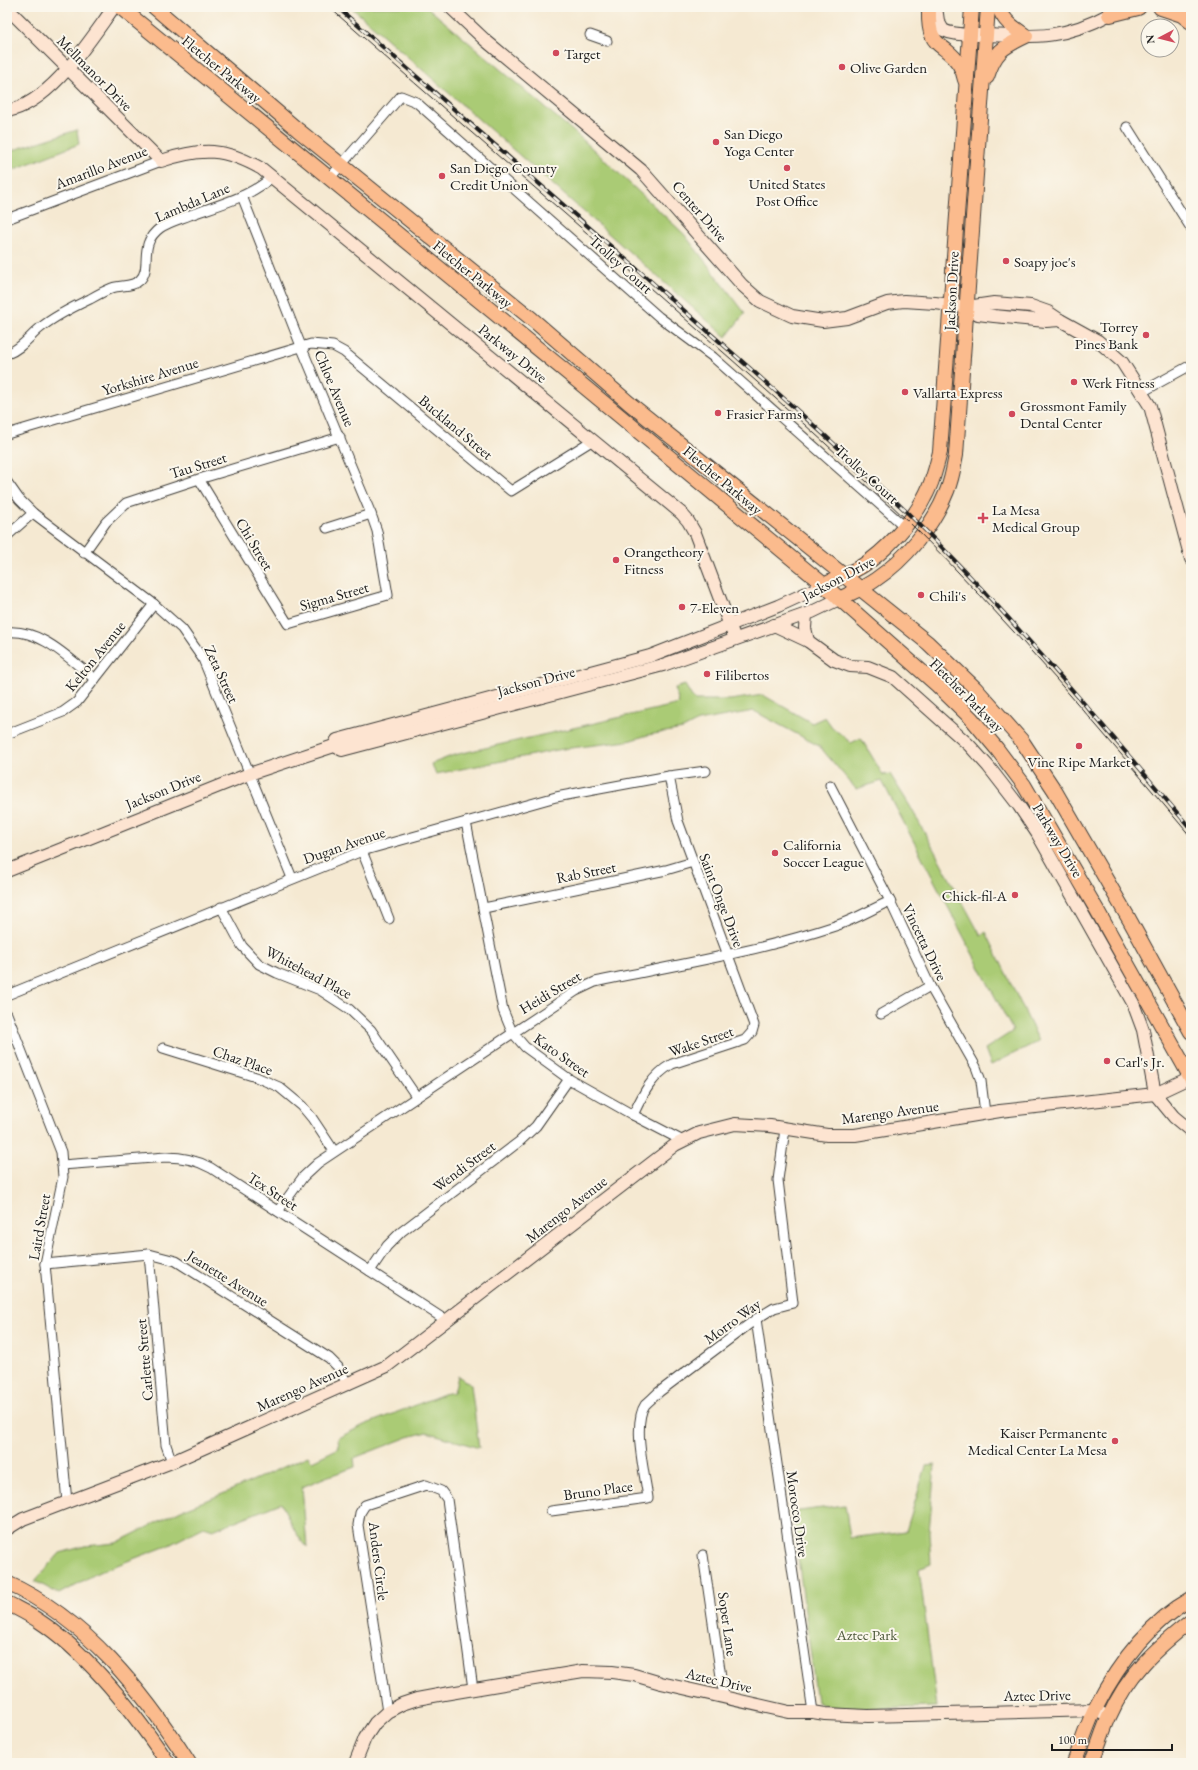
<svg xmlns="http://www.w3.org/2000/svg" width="1198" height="1770" font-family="'EB Garamond',serif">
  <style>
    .green { fill: #aacb74; stroke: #637448 }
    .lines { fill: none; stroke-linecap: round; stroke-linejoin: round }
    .street-casing { stroke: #3d3b37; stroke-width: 11 }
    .secondary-casing { stroke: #3d3b37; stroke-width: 14 }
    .primary-casing { stroke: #3d3b37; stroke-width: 16 }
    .highway-casing { stroke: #3d3b37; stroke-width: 18 }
    .street { stroke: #fff; stroke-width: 9 }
    .secondary { stroke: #fde4d1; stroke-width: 12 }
    .primary { stroke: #fbbb8d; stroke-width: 14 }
    .highway { stroke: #fbbb8d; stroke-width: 16 }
    .tram { stroke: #1c1c1c; stroke-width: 1 }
    .rail-casing { stroke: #1c1c1c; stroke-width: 4 }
    .rail { stroke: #fbf7ec; stroke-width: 2.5; stroke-dasharray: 8; stroke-linecap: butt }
    .poi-dot { fill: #d1495b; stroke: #fbf7ec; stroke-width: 1.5 }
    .labels { text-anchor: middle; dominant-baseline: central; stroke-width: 4; stroke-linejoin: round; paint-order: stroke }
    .poi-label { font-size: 15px; fill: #1c1c1c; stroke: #fbf7ec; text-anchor: start }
    .street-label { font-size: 15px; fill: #1c1c1c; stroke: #fbf7ec }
    .park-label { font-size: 15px; fill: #4e593b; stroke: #fbf7ec }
  </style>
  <rect width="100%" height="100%" fill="#fbf7ec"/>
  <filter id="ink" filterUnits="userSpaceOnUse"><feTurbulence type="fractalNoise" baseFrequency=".025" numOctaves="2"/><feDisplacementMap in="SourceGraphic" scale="8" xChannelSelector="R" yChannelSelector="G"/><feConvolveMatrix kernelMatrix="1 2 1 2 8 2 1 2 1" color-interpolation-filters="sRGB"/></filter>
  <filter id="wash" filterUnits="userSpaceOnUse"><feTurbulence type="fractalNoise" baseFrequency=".012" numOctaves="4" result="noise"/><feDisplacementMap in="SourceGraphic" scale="16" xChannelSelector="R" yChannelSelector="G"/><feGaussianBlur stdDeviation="0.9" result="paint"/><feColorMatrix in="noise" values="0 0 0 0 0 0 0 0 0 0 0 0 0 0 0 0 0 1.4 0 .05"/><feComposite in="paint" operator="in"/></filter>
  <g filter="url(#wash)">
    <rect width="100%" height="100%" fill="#f5e9d2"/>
    <g class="green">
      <polygon points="351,7 427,7 581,138 684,234 745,313 726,337"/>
      <polygon points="77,130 79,144 7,172 7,152"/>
      <polygon points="685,685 694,700 730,700 763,695 812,723 825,717 832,727 851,743 861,738 883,775 890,774 910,806 981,936 986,932 1039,1041 991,1065 985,1049 1013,1031 882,781 856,789 819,746 754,711 698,721 683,729 648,735 628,741 563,749 436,774 431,764 454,755 679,704 675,688"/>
      <polygon points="458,1376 471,1385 479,1448 427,1432 408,1437 354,1458 355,1467 326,1477 302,1487 307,1547 296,1533 281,1503 213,1530 204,1527 167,1546 99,1572 59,1594 35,1581 60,1553 85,1546 116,1543 181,1510 225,1493 308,1456 312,1461 339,1448 338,1438 364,1425 444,1394 454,1392"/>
      <path d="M935,1465L929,1532L931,1564L919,1569L937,1707C913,1707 833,1713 817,1702L792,1512L845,1505L850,1538L906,1531L926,1466Z"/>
    </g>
  </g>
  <g filter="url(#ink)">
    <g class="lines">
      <defs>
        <g id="street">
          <polyline points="590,35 607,41"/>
          <polyline points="1127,127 1191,228"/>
          <polyline points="329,179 401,96 416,102 659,317 713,357 904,526"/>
          <polyline points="7,219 161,161"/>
          <path d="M7,354C21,349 29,337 40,328C55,316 73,307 90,299C97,295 104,291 112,288C121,285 133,287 140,280C153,267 137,245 160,228C168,222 180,219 190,215C218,205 250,197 272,177"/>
          <polyline points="1142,392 1191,365"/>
          <polyline points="7,434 311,344 333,346 344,352 511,491 593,440"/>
          <polyline points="199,479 288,624 388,595 377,531 371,514 301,346 242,196"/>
          <polyline points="7,482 19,499 33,513 154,604 182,629 203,659 292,878"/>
          <polyline points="327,528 371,514"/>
          <polyline points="7,536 33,513"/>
          <polyline points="84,553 106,522 126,503 199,479 340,437"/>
          <path d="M7,632C42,629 69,659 95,679"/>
          <polyline points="7,734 63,712 77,702 154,604"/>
          <polyline points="830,785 890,901 930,986 976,1067 981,1081 985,1113"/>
          <polyline points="466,822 503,1010 512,1032 525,1047 569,1079 633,1115 683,1141"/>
          <polyline points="362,851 389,919"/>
          <polyline points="221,907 242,946 259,964 277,973 320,990 349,1009 371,1030 416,1096"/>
          <polyline points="484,908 666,870 693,862"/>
          <polyline points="7,995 362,851 556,797 669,776 706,771"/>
          <polyline points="7,1014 61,1152 63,1177 45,1264 67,1502"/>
          <polyline points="881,1014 930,986"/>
          <polyline points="163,1048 256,1077 279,1087 302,1106 312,1118 334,1151"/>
          <path d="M633,1115C643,1094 651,1076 672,1064L745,1040L752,1032L754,1025L678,821L669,776"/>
          <path d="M62,1165L166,1157C183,1157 197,1160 211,1168L447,1321"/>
          <path d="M278,1211L303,1177L318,1163L576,991L595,982C675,965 757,952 835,926C854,920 872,909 890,901"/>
          <polyline points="149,1254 166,1445 172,1462"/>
          <polyline points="45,1264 149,1254 176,1261 329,1358 338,1367 348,1385"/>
          <polyline points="370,1271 387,1246 401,1232 520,1141 536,1126 569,1079"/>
          <polyline points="756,1319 813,1712"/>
          <path d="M551,1511L648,1498C645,1475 632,1424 645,1405C649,1401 655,1396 659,1392L756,1319L774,1308L793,1303L778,1180L785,1129"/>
          <polyline points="703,1555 724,1697"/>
          <polyline points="387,1712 358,1525 360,1513 365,1505 426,1485 441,1491 447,1499 473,1689"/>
        </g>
        <g id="secondary">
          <polyline points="450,7 485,40 641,170 742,285 760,301 792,316 823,321 847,318 887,303 904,301 935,303 967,307 994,303 1031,306 1048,312 1060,320 1098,341 1122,362 1150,406 1191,559"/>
          <path d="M936,7L938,21L943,30C955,36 969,34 982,35C1033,37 1063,40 1110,14"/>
          <path d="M7,8L161,161C202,147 225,148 262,169L681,513L688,521L695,533L735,639"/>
          <path d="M7,111C51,103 89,41 114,7"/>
          <polyline points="967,307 978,314 994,316 1046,321 1060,320"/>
          <polyline points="806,615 805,628 808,641"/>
          <polyline points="774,625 808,641 834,660 850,666 868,667 893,677 969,745 988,766 1019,806 1037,833 1133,1003 1143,1030 1155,1094 1174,1117 1191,1131"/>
          <polyline points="334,746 337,740 650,656 778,606 824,585"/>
          <polyline points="7,871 249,774 334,746 342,750 663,665 812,612 839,599"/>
          <polyline points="7,1529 23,1519 172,1462 387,1366 675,1145 699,1133 735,1124 770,1126 827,1135 855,1135 1000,1111 1155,1094 1191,1077"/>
          <polyline points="355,1763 365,1738 375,1723 387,1712 402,1704 417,1699 444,1694 583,1671 612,1672 634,1675 661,1683 789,1712 813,1712 825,1714 868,1716 1095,1710 1109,1717"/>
        </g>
        <g id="primary">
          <polyline points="120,7 569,374 824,585 937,685 971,718 997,749 1024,785 1097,910 1191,1078"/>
          <polyline points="154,7 298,130 532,319 629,403 928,643 975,688 1022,741 1055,791 1129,919 1191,1032"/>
          <path d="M929,7C929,16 928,26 932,35C935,43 941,46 947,51C956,58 963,68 965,80"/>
          <path d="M987,77C995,51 1003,47 1026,36C1014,28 1003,21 999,7"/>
          <path d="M824,585C836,579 850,573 862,566C885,552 912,522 924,498C932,484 936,468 940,452L972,7"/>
          <path d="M839,599C851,593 864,588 875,580C906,559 933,526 947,491C952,479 954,466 956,455L988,7"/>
          <path d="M7,1583C85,1618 144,1692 189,1763"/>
          <path d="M7,1603C18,1609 29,1614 39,1621C89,1654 135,1714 168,1763"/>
          <path d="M1074,1763C1081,1745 1087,1725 1095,1709C1117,1666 1148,1623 1191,1599"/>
          <path d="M1091,1763C1098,1748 1102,1732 1109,1717C1128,1674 1155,1649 1191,1621"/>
        </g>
        <g id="highway">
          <polyline points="1161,7 1182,14 1191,21"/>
          <polyline points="1110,14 1138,7"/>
        </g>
      </defs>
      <use href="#street" class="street-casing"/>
      <use href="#secondary" class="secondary-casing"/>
      <use href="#primary" class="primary-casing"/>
      <use href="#highway" class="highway-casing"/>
      <use href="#street" class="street"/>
      <use href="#secondary" class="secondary"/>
      <use href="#primary" class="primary"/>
      <use href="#highway" class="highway"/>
      <path class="tram" d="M329,7C443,109 559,208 674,309C754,379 834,449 910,523C1010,622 1101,730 1191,837"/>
      <defs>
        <path id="rail" d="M337,7C437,95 537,183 638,270C732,353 827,434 917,522C1014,619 1102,724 1191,829"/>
      </defs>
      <use href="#rail" class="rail-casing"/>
      <use href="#rail" class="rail"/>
    </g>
  </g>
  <g class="poi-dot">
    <circle cx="556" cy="53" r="4"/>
    <circle cx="842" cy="67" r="4"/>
    <circle cx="716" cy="142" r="4"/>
    <circle cx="787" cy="168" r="4"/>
    <circle cx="442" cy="176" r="4"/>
    <circle cx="1006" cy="261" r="4"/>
    <circle cx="1146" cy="335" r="4"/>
    <circle cx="1074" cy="382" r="4"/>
    <circle cx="905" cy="392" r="4"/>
    <circle cx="718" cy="413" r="4"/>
    <circle cx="1012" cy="414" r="4"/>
    <path d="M981 512h4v4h4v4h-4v4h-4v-4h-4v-4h4z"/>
    <circle cx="616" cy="560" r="4"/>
    <circle cx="921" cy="595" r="4"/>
    <circle cx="682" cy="607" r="4"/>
    <circle cx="707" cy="674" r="4"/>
    <circle cx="1079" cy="746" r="4"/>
    <circle cx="775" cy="853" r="4"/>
    <circle cx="1015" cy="895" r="4"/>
    <circle cx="1107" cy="1061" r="4"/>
    <circle cx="1115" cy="1441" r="4"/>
  </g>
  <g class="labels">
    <g class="poi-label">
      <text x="564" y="53">Target</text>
      <text x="850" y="67">Olive Garden</text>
      <text x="724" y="133">San Diego<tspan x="724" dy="17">Yoga Center</tspan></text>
      <text x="450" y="167">San Diego County<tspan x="450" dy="17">Credit Union</tspan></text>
      <text x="787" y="183" text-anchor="middle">United States<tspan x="787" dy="17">Post Office</tspan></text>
      <text x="1014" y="261">Soapy joe's</text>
      <text x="1138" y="326" text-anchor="end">Torrey<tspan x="1138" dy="17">Pines Bank</tspan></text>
      <text x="1082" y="382">Werk Fitness</text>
      <text x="913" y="392">Vallarta Express</text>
      <text x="1020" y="405">Grossmont Family<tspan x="1020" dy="17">Dental Center</tspan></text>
      <text x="726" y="413">Frasier Farms</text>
      <text x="992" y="509">La Mesa<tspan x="992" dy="17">Medical Group</tspan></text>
      <text x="624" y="551">Orangetheory<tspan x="624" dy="17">Fitness</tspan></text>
      <text x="929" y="595">Chili's</text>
      <text x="690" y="607">7-Eleven</text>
      <text x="715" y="674">Filibertos</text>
      <text x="1079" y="761" text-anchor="middle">Vine Ripe Market</text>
      <text x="783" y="844">California<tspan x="783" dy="17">Soccer League</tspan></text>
      <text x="1007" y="895" text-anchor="end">Chick-fil-A</text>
      <text x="1115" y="1061">Carl's Jr.</text>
      <text x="1107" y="1432" text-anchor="end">Kaiser Permanente<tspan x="1107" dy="17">Medical Center La Mesa</tspan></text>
    </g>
    <g class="street-label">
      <text transform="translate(222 69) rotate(39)">Fletcher Parkway</text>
      <text transform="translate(95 73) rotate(45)">Mellmanor Drive</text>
      <text transform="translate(101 167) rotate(-21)">Amarillo Avenue</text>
      <text transform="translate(192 202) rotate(-23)">Lambda Lane</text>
      <text transform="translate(700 211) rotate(49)">Center Drive</text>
      <text transform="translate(621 264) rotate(42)">Trolley Court</text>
      <text transform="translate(473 274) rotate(39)">Fletcher Parkway</text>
      <text transform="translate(951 291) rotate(-87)">Jackson Drive</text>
      <text transform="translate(513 353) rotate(39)">Parkway Drive</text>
      <text transform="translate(150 376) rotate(-17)">Yorkshire Avenue</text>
      <text transform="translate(335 388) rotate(67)">Chloe Avenue</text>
      <text transform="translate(456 427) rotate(40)">Buckland Street</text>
      <text transform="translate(198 465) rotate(-17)">Tau Street</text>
      <text transform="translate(867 474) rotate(42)">Trolley Court</text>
      <text transform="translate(723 480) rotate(40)">Fletcher Parkway</text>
      <text transform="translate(255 544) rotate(59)">Chi Street</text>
      <text transform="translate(838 578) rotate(-28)">Jackson Drive</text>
      <text transform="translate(334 596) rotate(-16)">Sigma Street</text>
      <text transform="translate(95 656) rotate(-51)">Kelton Avenue</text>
      <text transform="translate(222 674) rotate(65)">Zeta Street</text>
      <text transform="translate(536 681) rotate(-15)">Jackson Drive</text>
      <text transform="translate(967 695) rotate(45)">Fletcher Parkway</text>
      <text transform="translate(163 790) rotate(-22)">Jackson Drive</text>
      <text transform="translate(1058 840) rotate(59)">Parkway Drive</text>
      <text transform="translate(344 845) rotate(-19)">Dugan Avenue</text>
      <text transform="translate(586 872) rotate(-11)">Rab Street</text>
      <text transform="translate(722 900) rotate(69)">Saint Onge Drive</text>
      <text transform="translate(925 942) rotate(64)">Vincetta Drive</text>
      <text transform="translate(309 972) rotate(28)">Whitehead Place</text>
      <text transform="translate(550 992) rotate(-31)">Heidi Street</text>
      <text transform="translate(701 1041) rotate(-19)">Wake Street</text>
      <text transform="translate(562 1055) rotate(35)">Kato Street</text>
      <text transform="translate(243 1060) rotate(19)">Chaz Place</text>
      <text transform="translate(890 1112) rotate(-8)">Marengo Avenue</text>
      <text transform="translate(464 1166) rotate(-37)">Wendi Street</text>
      <text transform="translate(273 1191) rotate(33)">Tex Street</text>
      <text transform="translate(566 1209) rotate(-38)">Marengo Avenue</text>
      <text transform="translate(39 1227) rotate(-80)">Laird Street</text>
      <text transform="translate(228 1278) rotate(32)">Jeanette Avenue</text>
      <text transform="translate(732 1321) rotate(-36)">Morro Way</text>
      <text transform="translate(144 1360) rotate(-95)">Carlette Street</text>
      <text transform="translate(302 1387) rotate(-24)">Marengo Avenue</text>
      <text transform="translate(598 1490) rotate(-8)">Bruno Place</text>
      <text transform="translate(798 1514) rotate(82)">Morocco Drive</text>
      <text transform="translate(379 1561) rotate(83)">Anders Circle</text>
      <text transform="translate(728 1624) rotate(82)">Soper Lane</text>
      <text transform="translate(719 1680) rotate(13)">Aztec Drive</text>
      <text transform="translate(1037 1695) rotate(-1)">Aztec Drive</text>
    </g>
    <g class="park-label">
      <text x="867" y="1634">Aztec Park</text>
    </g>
  </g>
  <rect width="1198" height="1770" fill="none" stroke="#fbf7ec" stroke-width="24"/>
  <g transform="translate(1160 38) rotate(263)"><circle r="19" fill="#fbf7ec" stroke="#a29f99"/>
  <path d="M0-3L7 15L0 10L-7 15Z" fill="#d1495b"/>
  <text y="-6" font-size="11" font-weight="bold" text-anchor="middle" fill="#1c1c1c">N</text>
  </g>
  <path d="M1052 1744v6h120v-6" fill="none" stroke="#1c1c1c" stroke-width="2"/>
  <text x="1058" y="1744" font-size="12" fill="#1c1c1c" stroke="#fbf7ec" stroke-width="3" paint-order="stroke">100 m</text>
</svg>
